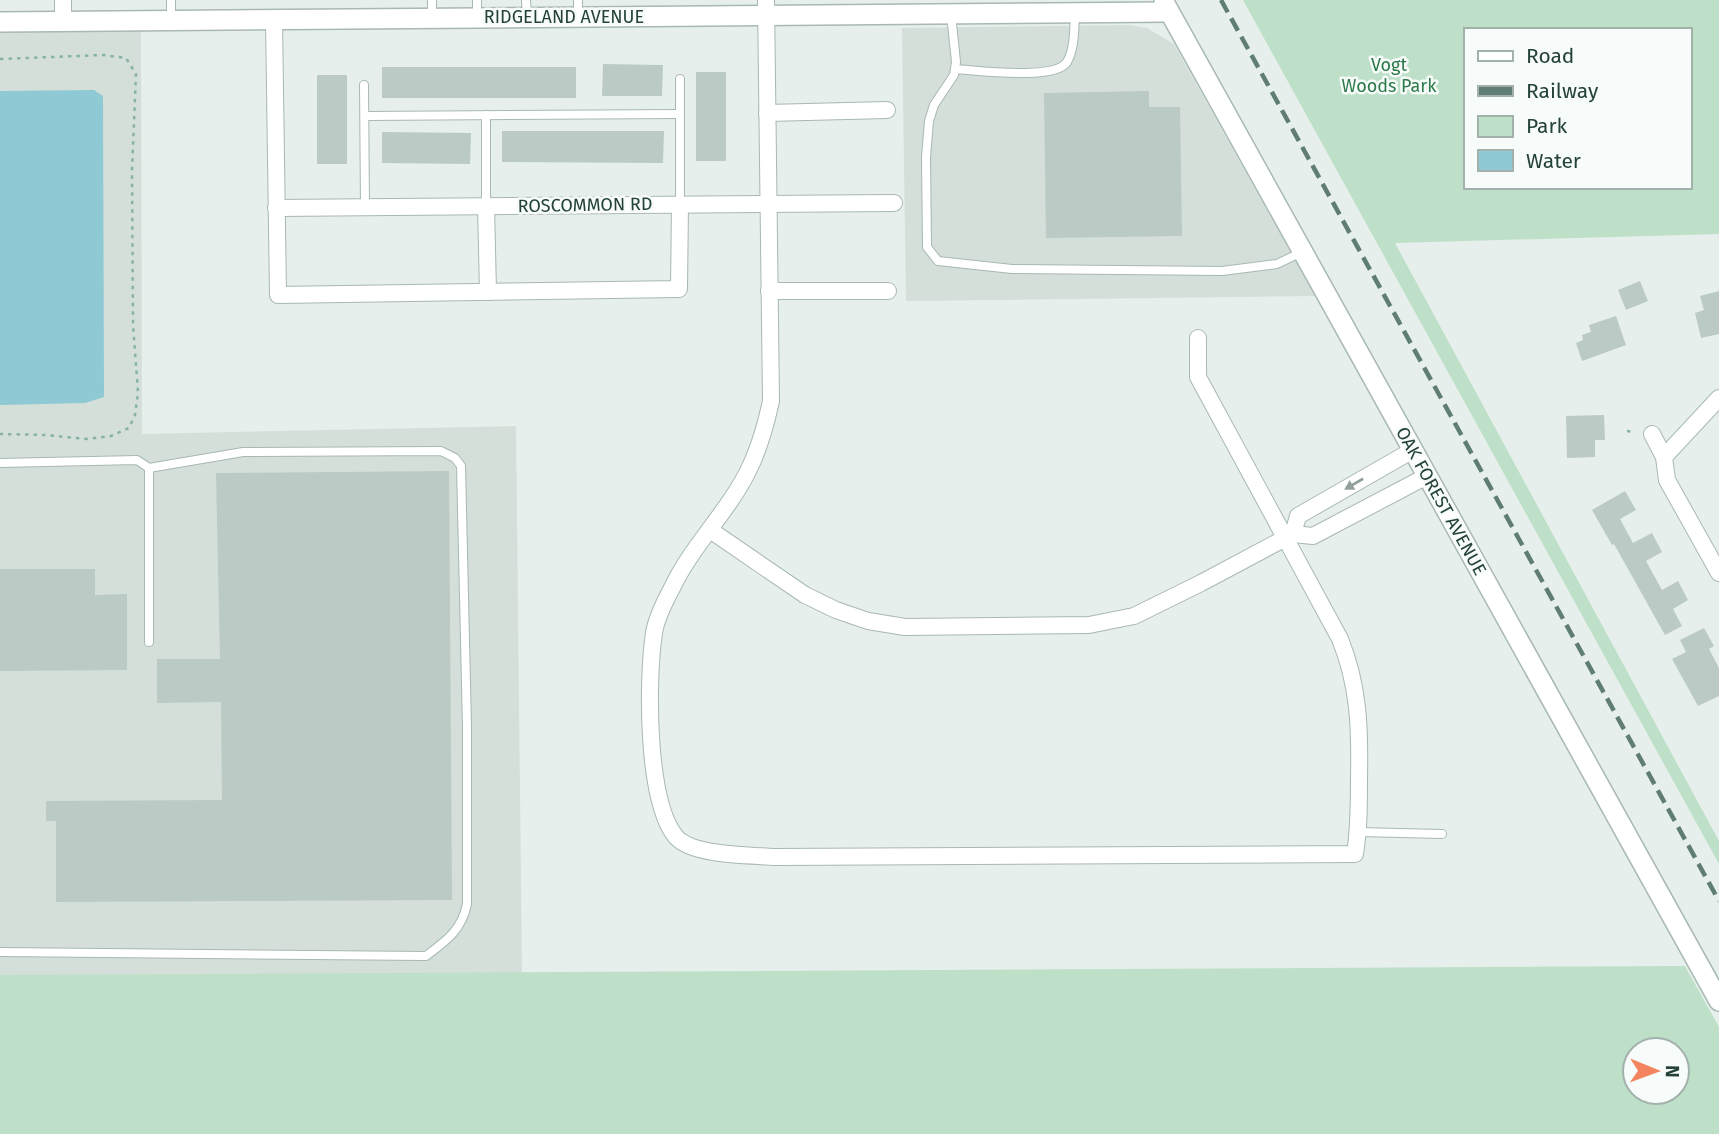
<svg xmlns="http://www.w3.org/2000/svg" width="1719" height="1134" font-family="'Fira Sans',sans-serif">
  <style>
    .built { fill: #d4dfda }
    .green { fill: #bfe0c8; fill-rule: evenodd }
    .water { fill: #8ec9d4 }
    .building { fill: #bbcac4 }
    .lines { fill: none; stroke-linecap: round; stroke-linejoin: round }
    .service-casing { stroke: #a8b8b2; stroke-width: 10 }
    .minor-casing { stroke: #a8b8b2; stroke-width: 18 }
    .tertiary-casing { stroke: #a8b8b2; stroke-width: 22 }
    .path { stroke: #86b3a5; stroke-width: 2.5; stroke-dasharray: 3.5 5; stroke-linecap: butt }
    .service { stroke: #fff; stroke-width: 8 }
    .minor { stroke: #fff; stroke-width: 16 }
    .tertiary { stroke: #fff; stroke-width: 19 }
    .rail { stroke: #5f7d75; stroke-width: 4.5; stroke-dasharray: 14 7; stroke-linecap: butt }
    .oneway { fill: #92a09c }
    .labels { text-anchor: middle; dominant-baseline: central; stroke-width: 5; stroke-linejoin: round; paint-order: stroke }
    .street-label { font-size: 18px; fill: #24423a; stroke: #f7fbf9 }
    .park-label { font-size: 18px; fill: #2d7a4b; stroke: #f7fbf9 }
  </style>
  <rect width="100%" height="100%" fill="#e6efeb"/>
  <g class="built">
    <polygon points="1128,25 1147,28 1174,44 1315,296 906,301 902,28"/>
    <polygon points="141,29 142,434 516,426 522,974 0,976 0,32"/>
  </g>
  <g class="green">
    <path d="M1243,0H1719V234L1395,243L1719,841V864ZM1465,30H1689V187H1465Z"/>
    <path d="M1685,966L1719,1027V1134H0V975ZM1635,1050H1677V1092H1635Z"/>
  </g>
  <polygon class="water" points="94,90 103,96 104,397 85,403 0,405 0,91"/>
  <g class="building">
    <polygon points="603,64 663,65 662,96 602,96"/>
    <rect x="382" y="67" width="194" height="31"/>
    <rect x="696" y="72" width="30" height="89"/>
    <rect x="317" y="75" width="30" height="89"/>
    <polygon points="1149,91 1149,107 1180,107 1182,236 1046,238 1044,93"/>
    <polygon points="502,131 664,131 663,163 502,162"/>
    <polygon points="382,132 471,133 470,164 382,163"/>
    <polygon points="1640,281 1648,301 1626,310 1618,290"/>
    <polygon points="1719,291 1719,334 1701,338 1695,313 1704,310 1700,296"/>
    <polygon points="1616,316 1626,345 1582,361 1576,343 1583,340 1582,335 1591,332 1589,325"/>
    <polygon points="1604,415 1605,440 1595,440 1595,457 1567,458 1566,416"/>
    <polygon points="449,471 452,900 56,902 56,821 46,821 46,801 222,800 221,702 157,703 157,659 220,659 216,473"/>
    <polygon points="1625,491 1636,510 1620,519 1633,543 1652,533 1662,552 1646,561 1662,590 1678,581 1688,600 1673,609 1682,626 1665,635 1614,544 1612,545 1592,510"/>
    <polygon points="0,569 95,569 95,595 127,594 127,670 0,671"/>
    <polygon points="1704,628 1714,646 1709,649 1719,668 1719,696 1698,706 1672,659 1686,652 1680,640"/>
  </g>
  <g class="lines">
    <defs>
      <g id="service">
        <polyline points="171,0 171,21"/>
        <polyline points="432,0 432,18"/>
        <polyline points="526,0 527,17"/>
        <polyline points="578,0 578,17"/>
        <polyline points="951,14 956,62 954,75 934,105 929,121 926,157 927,247 938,261 1012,269 1222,271 1277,264 1302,252"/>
        <polyline points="477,18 477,0"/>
        <path d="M955,69C976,70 1055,81 1067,62C1075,48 1074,29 1075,13"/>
        <polyline points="364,85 365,207"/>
        <polyline points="365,116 680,114"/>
        <polyline points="680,204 680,79"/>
        <polyline points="486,206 486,115"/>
        <polyline points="0,463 137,460 149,468 149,642"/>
        <polyline points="1359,832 1442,834"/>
        <path d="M0,952L426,956C446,941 462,930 467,904V727L461,466L455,458L441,451L243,452L149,468"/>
      </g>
      <g id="minor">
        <polyline points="63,0 63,22"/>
        <path d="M766,0L771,401C766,424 760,446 750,467C730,510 692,545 672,588C665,601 656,619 654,633C647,679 646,801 676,837C693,856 749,855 774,857L1355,854C1359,829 1359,804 1359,778C1360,728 1359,686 1340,639L1198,377V338"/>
        <polyline points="274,20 278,295 679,289 680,204"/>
        <polyline points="767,113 887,110"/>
        <polyline points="486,206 488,292"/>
        <polyline points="276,208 894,203"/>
        <polyline points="769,291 888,291"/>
        <polyline points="1652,434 1664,457 1667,480 1719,573"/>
        <polyline points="1664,457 1719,398"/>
        <polyline points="710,530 805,595 836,610 868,621 905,627 1089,625 1134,616 1201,583 1293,534 1313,536 1427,476"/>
        <polyline points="1293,534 1298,516 1413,450"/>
      </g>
      <g id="tertiary">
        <polyline points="1164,2 1719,1001"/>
        <polyline points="0,22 1169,12"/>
      </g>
    </defs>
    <use href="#service" class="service-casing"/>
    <use href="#minor" class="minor-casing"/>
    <use href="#tertiary" class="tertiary-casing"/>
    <g class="path">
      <polyline points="0,59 103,55 126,58 136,74 132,171 133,325 138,392 135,415 129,428 111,436 86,439 46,435 0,434"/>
      <polyline points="1627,431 1635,432"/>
    </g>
    <use href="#service" class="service"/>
    <use href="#minor" class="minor"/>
    <use href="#tertiary" class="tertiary"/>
    <polyline class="rail" points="1221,0 1719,901"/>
  </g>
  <defs><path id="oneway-solid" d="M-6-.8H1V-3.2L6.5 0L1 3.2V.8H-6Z" transform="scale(1.75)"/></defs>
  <use class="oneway" href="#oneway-solid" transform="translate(1354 484) rotate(150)"/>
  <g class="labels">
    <g class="street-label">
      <text x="564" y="17">RIDGELAND AVENUE</text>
      <text transform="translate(585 205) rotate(-1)">ROSCOMMON RD</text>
      <text transform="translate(1441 501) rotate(61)">OAK FOREST AVENUE</text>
    </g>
    <g class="park-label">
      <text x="1389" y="65">Vogt<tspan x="1389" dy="21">Woods Park</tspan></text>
    </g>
  </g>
  <rect x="1464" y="28" width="228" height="161" fill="#f7fbf9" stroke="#a3b1ad" stroke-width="2"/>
  <rect x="1478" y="51" width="35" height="10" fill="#ffffff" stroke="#a3b1ad" stroke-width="2"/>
  <text x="1526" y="63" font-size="21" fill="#24423a">Road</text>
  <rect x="1478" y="86" width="35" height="10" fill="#5f7d75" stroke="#a3b1ad" stroke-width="2"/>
  <text x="1526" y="98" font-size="21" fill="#24423a">Railway</text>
  <rect x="1478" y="116" width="35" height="21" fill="#bfe0c8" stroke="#a3b1ad" stroke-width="2"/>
  <text x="1526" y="133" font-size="21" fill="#24423a">Park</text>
  <rect x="1478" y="150" width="35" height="21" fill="#8ec9d4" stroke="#a3b1ad" stroke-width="2"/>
  <text x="1526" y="168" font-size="21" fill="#24423a">Water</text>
  <g transform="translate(1656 1071) rotate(91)"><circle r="33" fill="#f7fbf9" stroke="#a3b1ad" stroke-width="2"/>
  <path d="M0-5L12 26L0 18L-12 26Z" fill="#f4845f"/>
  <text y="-10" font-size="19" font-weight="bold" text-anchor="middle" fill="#24423a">N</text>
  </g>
</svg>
